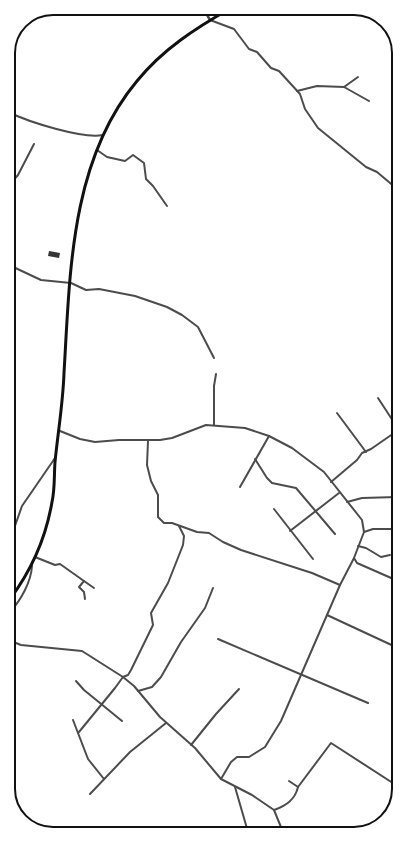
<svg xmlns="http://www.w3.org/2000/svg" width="407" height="842" font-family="'PT Sans Narrow',sans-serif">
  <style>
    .building { fill: #353535 }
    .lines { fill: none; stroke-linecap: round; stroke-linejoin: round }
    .minor { stroke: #4c4c4c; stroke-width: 2 }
    .tertiary { stroke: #4c4c4c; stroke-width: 2.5 }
    .trunk { stroke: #111; stroke-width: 3 }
    .rim { fill: none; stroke: #111; stroke-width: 2 }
  </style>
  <rect width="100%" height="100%" fill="#fff"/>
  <polygon class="building" points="49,251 60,253 59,258 48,256"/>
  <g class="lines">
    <g class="minor">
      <polyline points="210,20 234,29 249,49 257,52 271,68 279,71 300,94 305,109 318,128 366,167 377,172 396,188"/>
      <polyline points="344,87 369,101"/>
      <polyline points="297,91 317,86 344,87 358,77"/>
      <path d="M8,112C29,122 82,139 103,135"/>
      <polyline points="97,150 107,157 125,161 133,155 144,163 146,179 153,186 167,206"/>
      <polyline points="9,185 18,175 34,144"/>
      <polyline points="9,265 41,280 71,283 86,290 99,289 135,296 167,307 182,315 198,327 214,358"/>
      <polyline points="378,398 397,427"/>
      <polyline points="337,413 366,452"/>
      <polyline points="214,425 214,386 216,374"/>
      <polyline points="60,431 80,439 95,442 119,440 160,440 172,438 206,425 245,428 269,436 292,448 324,472 362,520 364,532 354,558 357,563 398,581"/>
      <polyline points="148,441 147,465 151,481 158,495 158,517 164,523 172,523 197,532 209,533 223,542 241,550 312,573 340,585"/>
      <polyline points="255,459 267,478 272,483 296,488 335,534"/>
      <polyline points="331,482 357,460 362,453 371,449 397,431"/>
      <polyline points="240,487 269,436"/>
      <polyline points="347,502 362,498 397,497"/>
      <polyline points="274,509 313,559"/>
      <polyline points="290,531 339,493"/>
      <polyline points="364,532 373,529 392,529 397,523 397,497"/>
      <polyline points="10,540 22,506 55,458"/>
      <polyline points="358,546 366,548 381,557 390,555"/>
      <polyline points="35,557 55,565 60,564 84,581 79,587 84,592 85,599"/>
      <polyline points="84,581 94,588"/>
      <path d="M10,612C21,600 31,582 32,566"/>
      <polyline points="327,615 398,648"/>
      <polyline points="218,639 368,703"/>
      <polyline points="11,641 21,645 82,651 123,677 134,686 160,717 195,748 221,779 252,795 274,810 283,832"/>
      <polyline points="76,681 84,690 122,721"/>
      <polyline points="138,691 152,687 161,677 181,642 205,608 213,588"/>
      <polyline points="73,720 88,759 104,779"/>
      <polyline points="79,732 115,688 123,677 128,675 131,670 153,625 151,613 168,583 183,545 184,536 179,526"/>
      <polyline points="191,745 216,714 239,689"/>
      <polyline points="221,779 231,762 237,757 249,757 265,747 281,721 340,585 354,558"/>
      <polyline points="235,787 248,832"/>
      <polyline points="298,787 331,743 399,787"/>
      <polyline points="90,794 130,752 166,723"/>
      <path d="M274,810C286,806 295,800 298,787L289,781"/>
    </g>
    <polyline class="tertiary" points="203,8 210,20"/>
    <path class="trunk" d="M10,599C31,571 46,537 52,502C55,489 54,475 55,462C58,432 63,403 64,373C70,274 70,161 137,81C163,49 196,28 231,8"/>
  </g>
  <path d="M0 0H407V842H0ZM53 15H354A38 38 0 0 1 392 53V789A38 38 0 0 1 354 827H53A38 38 0 0 1 15 789V53A38 38 0 0 1 53 15Z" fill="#fff" fill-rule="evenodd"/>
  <path class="rim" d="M53 15H354A38 38 0 0 1 392 53V789A38 38 0 0 1 354 827H53A38 38 0 0 1 15 789V53A38 38 0 0 1 53 15Z"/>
</svg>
